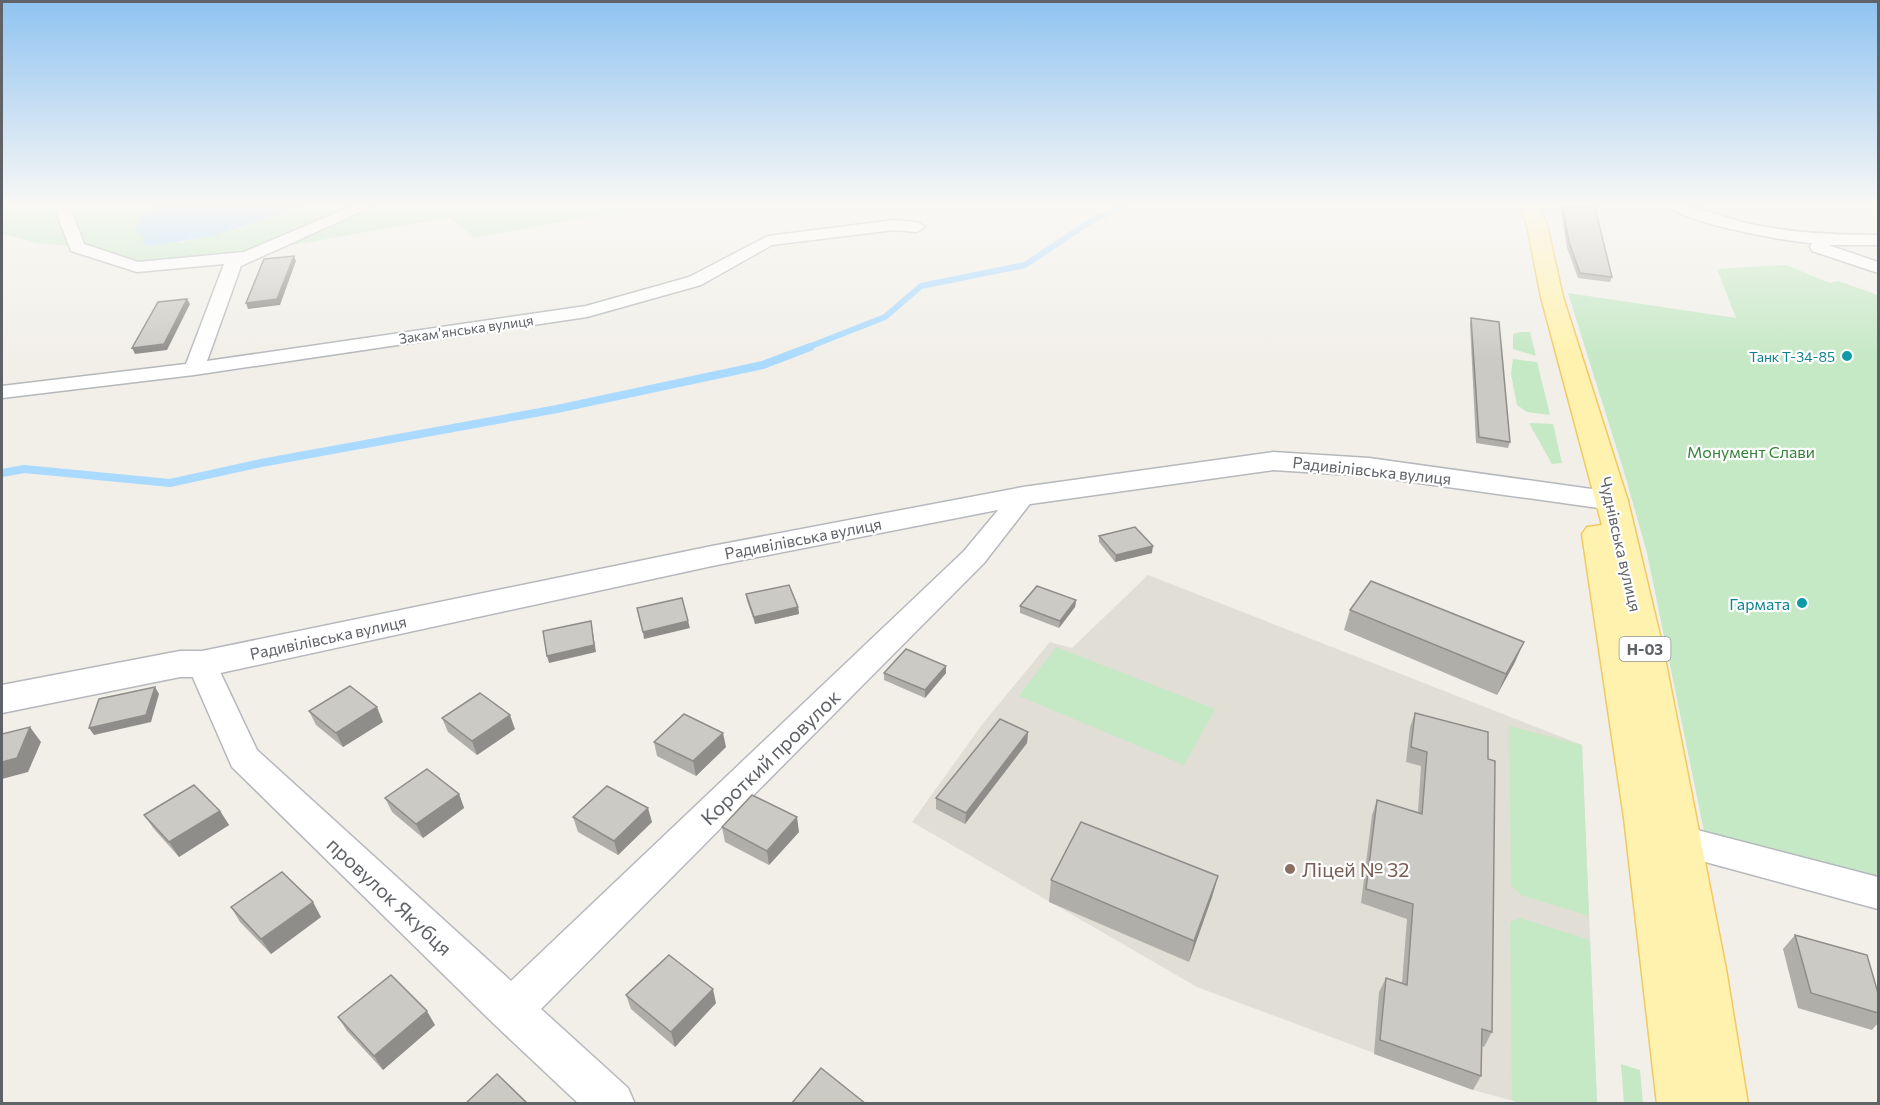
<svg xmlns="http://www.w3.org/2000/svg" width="1880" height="1105" font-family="Commissioner,sans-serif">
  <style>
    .education { fill: #e1ded6 }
    .green { fill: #c5e8c5 }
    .water { fill: #aadaff }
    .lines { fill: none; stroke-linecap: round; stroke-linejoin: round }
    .stream-far1 { stroke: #aadaff; stroke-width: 6 }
    .stream { stroke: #aadaff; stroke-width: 8 }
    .minor-casing { stroke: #b5b8bc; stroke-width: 3 }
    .tertiary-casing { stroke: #b5b8bc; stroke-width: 3 }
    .primary-casing { stroke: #f2c960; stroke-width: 3 }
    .minor { fill: #fff; fill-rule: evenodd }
    .tertiary { fill: #fff; fill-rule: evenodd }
    .primary { fill: #fff2af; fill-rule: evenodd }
    .wall { fill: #afaea9 }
    .shaded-wall { fill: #8f8d8a }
    .building { fill: #cccac5; stroke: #8f8d8a; stroke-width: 1.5 }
    .culture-dot { fill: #0f9aa8; stroke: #fff; stroke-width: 2 }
    .education-dot { fill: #8d6e63; stroke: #fff; stroke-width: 2 }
    .labels { text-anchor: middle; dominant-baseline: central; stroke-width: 4.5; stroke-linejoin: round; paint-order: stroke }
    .far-street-label { font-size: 14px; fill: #5f6368; stroke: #fff }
    .far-culture-label { font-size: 14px; fill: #0d838f; stroke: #fff; text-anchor: end }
    .shield { fill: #fff; stroke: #8f9295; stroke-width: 1.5 }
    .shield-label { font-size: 15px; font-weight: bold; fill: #5f6368 }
    .park-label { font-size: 16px; fill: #348238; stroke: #fff }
    .street-label { font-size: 16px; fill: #5f6368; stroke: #fff }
    .culture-label { font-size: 16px; fill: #0d838f; stroke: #fff; text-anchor: end }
    .near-street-label { font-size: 20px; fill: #5f6368; stroke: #fff }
    .near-education-label { font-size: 20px; fill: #785e54; stroke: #fff; text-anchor: start }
  </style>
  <rect width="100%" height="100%" fill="#f1efe8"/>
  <polygon class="education" points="1148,575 1582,745 1597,1103 1521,1103 1473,1090 1197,987 912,822 984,722 1050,642 1072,648"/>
  <g class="green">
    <polygon points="2,204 158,204 155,206 178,243 241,228 314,204 661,204 474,238 450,217 265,250 137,267 77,247 38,243 2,234 2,211 12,205"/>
    <polygon points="1786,265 1830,283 1838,281 1878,295 1878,909 1711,865 1647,553 1625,475 1568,293 1736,318 1717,269"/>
    <polygon points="1520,332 1530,332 1536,356 1513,349 1513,334"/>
    <polygon points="1513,359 1537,362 1550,415 1527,412 1517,405 1511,374"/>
    <polygon points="1529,423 1553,424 1562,463 1552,464"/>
    <polygon points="1056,647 1215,709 1184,765 1019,696"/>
    <polygon points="1509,726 1582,745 1589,916 1521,895 1511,885"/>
    <polygon points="1520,918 1590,940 1597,1103 1521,1104 1512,1100 1510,922"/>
    <polygon points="1621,1064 1640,1070 1643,1103 1624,1103"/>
  </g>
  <polygon class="water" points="158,204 314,204 212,236 150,246 142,243 144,235 135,230 141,216"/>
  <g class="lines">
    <polyline class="stream-far1" points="806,348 885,317 921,286 1025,265 1091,221 1126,204"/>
    <polyline class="stream" points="2,473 24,469 170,483 261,463 557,409 763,365 810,347"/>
    <defs>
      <g id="minor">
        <polygon points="53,204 69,204 84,244 138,262 244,252 357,204 378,204 241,266 207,361 586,306 689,277 768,236 894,220 917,222 925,227 917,232 894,230 772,245 701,285 587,317 194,375 2,398 2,386 186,364 224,264 137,272 71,251"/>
        <path d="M1665,204C1695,204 1721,217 1750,224C1793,233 1835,235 1878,235V245H1828L1878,262V273L1812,251L1810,247L1812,243C1784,241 1682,223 1665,204Z"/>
        <polygon points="1023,488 1032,491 1036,496 984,563 541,1009 628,1088 635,1104 579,1104 495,1025 232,767 187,664 191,657 202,653 213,657 257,750 511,981 964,551 1014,491"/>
        <polygon points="1678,825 1878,877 1878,909 1665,851 1660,840 1665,829"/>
      </g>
      <polygon id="tertiary" points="1273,452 1369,458 1613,492 1624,494 1628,501 1624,508 1613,510 1369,476 1273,470 1023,505 712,566 202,677 180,677 2,713 2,685 180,651 202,651 712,546 1023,487"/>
      <polygon id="primary" points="1520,204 1539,204 1547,225 1563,297 1628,501 1663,648 1726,969 1748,1104 1657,1104 1624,818 1582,534 1587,527 1602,525 1541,297 1527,225"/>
    </defs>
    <use href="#minor" class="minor-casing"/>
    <use href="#tertiary" class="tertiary-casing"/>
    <use href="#primary" class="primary-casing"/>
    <use href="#minor" class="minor"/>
    <use href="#tertiary" class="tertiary"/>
    <use href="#primary" class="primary"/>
  </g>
  <g class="wall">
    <polygon points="1560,204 1594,204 1612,277 1610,282 1578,278 1567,248"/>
    <polygon points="1471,318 1510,442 1508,448 1476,443 1470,324"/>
    <polygon points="1099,536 1152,553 1115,562 1099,542"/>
    <polygon points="746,594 798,607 799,614 755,624 747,601"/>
    <polygon points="1076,600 1075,607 1059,628 1020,613 1020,606"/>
    <polygon points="1350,610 1515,662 1497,695 1344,630"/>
    <polygon points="884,673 946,673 925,698 884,680"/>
    <polygon points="309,711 383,722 343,747 316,725"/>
    <polygon points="1415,713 1488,759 1492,1032 1484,1047 1482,1046 1481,1076 1473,1090 1374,1054 1379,992 1386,978 1402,983 1407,919 1361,903 1372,815 1377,800 1418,812 1421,766 1406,762 1410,727"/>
    <polygon points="442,718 515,729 477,755 448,732"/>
    <polygon points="1028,732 1027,743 965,824 936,809 936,798"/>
    <polygon points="654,742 726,747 696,776 657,756"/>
    <polygon points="459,794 464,808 423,838 392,812 385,798"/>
    <polygon points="220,811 229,825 179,857 154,829 144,815"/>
    <polygon points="573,817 652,822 618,855 578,832"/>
    <polygon points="722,827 799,832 769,865 725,842"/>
    <polygon points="1218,876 1212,897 1189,962 1049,902 1051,880"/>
    <polygon points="231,907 321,917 271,954 240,922"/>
    <polygon points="1795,935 1878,993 1878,1023 1872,1030 1798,1008 1783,949"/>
    <polygon points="626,995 716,1003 675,1047 631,1009"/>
    <polygon points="338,1017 435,1025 383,1070 347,1031"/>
  </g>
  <g class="shaded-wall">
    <polygon points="294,256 296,261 280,305 248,309 246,303"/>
    <polygon points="187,299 190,304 167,350 135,354 132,348"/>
    <polygon points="1153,546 1152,553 1115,562 1116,555"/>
    <polygon points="1076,600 1075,607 1059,628 1060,621"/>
    <polygon points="798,607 799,614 755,624 754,617"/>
    <polygon points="591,621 596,652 549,663 547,656"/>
    <polygon points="688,621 690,628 644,639 643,632"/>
    <polygon points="1524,642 1515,662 1497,695 1506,674"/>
    <polygon points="946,666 946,673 925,698 925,690"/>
    <polygon points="155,687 159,694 151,722 94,735 89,728"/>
    <polygon points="377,707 383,722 343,747 336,733"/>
    <polygon points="510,715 515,729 477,755 472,741"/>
    <polygon points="30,727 41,742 28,772 2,779 2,762"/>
    <polygon points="1028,732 1027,743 965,824 966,813"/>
    <polygon points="723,733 726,747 696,776 693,761"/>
    <polygon points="459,794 464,808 423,838 416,824"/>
    <polygon points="648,808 652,822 618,855 614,841"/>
    <polygon points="220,811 229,825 179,857 169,842"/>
    <polygon points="797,817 799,832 769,865 767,851"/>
    <polygon points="1218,876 1212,897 1189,962 1194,941"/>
    <polygon points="313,902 321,917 271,954 261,939"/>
    <polygon points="713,989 716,1003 675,1047 671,1032"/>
    <polygon points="427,1011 435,1025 383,1070 374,1056"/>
  </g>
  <g class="building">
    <polygon points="1562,204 1594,204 1612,277 1580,273 1569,242"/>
    <polygon points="294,256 277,299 246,303 264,259"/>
    <polygon points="187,299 164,344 132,348 158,302"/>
    <polygon points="1471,318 1499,322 1510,442 1479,437"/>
    <polygon points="1135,527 1153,546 1116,555 1099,536"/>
    <polygon points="1371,581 1524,642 1506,674 1350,610"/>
    <polygon points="789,585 798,607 754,617 746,594"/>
    <polygon points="1037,586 1076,600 1060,621 1020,606"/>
    <polygon points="682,598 688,621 643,632 637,608"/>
    <polygon points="591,621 594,645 547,656 543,631"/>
    <polygon points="906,649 946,666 925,690 884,673"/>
    <polygon points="350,686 377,707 336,733 309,711"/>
    <polygon points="155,687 146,715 89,728 99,699"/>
    <polygon points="480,693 510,715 472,741 442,718"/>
    <polygon points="1415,713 1488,732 1488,759 1495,761 1492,1032 1482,1029 1481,1076 1380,1040 1386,978 1407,985 1413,904 1366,889 1377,800 1422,814 1427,752 1411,747"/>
    <polygon points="684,714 723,733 693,761 654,742"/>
    <polygon points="1000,719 1028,732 966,813 936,798"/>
    <polygon points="30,727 17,758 2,762 2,734"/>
    <polygon points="427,769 459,794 416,824 385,798"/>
    <polygon points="194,785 220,811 169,842 144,815"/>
    <polygon points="607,786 648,808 614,841 573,817"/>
    <polygon points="752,795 797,817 767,851 722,827"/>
    <polygon points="1081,822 1218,876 1194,941 1051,880"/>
    <polygon points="282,872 313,902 261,939 231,907"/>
    <polygon points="1795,935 1867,955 1878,993 1878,1013 1811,993"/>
    <polygon points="669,955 713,989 671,1032 626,995"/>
    <polygon points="391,975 427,1011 374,1056 338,1017"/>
    <polygon points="821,1068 866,1104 791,1104"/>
    <polygon points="497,1074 528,1104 465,1104"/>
  </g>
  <linearGradient id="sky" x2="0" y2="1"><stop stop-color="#8fc3f1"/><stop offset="0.57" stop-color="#f9f8f5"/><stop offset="1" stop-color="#f9f8f5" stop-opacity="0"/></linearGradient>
  <rect width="1880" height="359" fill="url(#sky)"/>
  <g class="culture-dot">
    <circle cx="1847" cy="356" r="6"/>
    <circle cx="1802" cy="603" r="6"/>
  </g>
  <circle class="education-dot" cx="1290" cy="869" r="6"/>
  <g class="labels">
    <g class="far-street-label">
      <text transform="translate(466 329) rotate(-8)">Закамʼянська вулиця</text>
    </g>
    <g class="far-culture-label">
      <text x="1835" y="356">Танк Т-34-85</text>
    </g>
    <rect class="shield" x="1619.5" y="637" width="51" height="24" rx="4.5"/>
    <g class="shield-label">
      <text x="1645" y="649">Н-03</text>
    </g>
    <g class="park-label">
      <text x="1751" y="451">Монумент Слави</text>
    </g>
    <g class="street-label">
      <text transform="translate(1372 470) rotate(6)">Радивілівська вулиця</text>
      <text transform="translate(803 538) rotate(-11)">Радивілівська вулиця</text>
      <text transform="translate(1621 544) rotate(77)">Чуднівська вулиця</text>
      <text transform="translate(328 637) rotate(-12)">Радивілівська вулиця</text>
    </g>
    <g class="culture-label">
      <text x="1790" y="603">Гармата</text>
    </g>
    <g class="near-street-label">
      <text transform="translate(770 757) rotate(-44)">Короткий провулок</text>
      <text transform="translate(390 896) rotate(43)">провулок Якубця</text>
    </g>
    <g class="near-education-label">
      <text x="1302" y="869">Ліцей № 32</text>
    </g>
  </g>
  <rect width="1880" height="1105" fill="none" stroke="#5f6368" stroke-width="6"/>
</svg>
